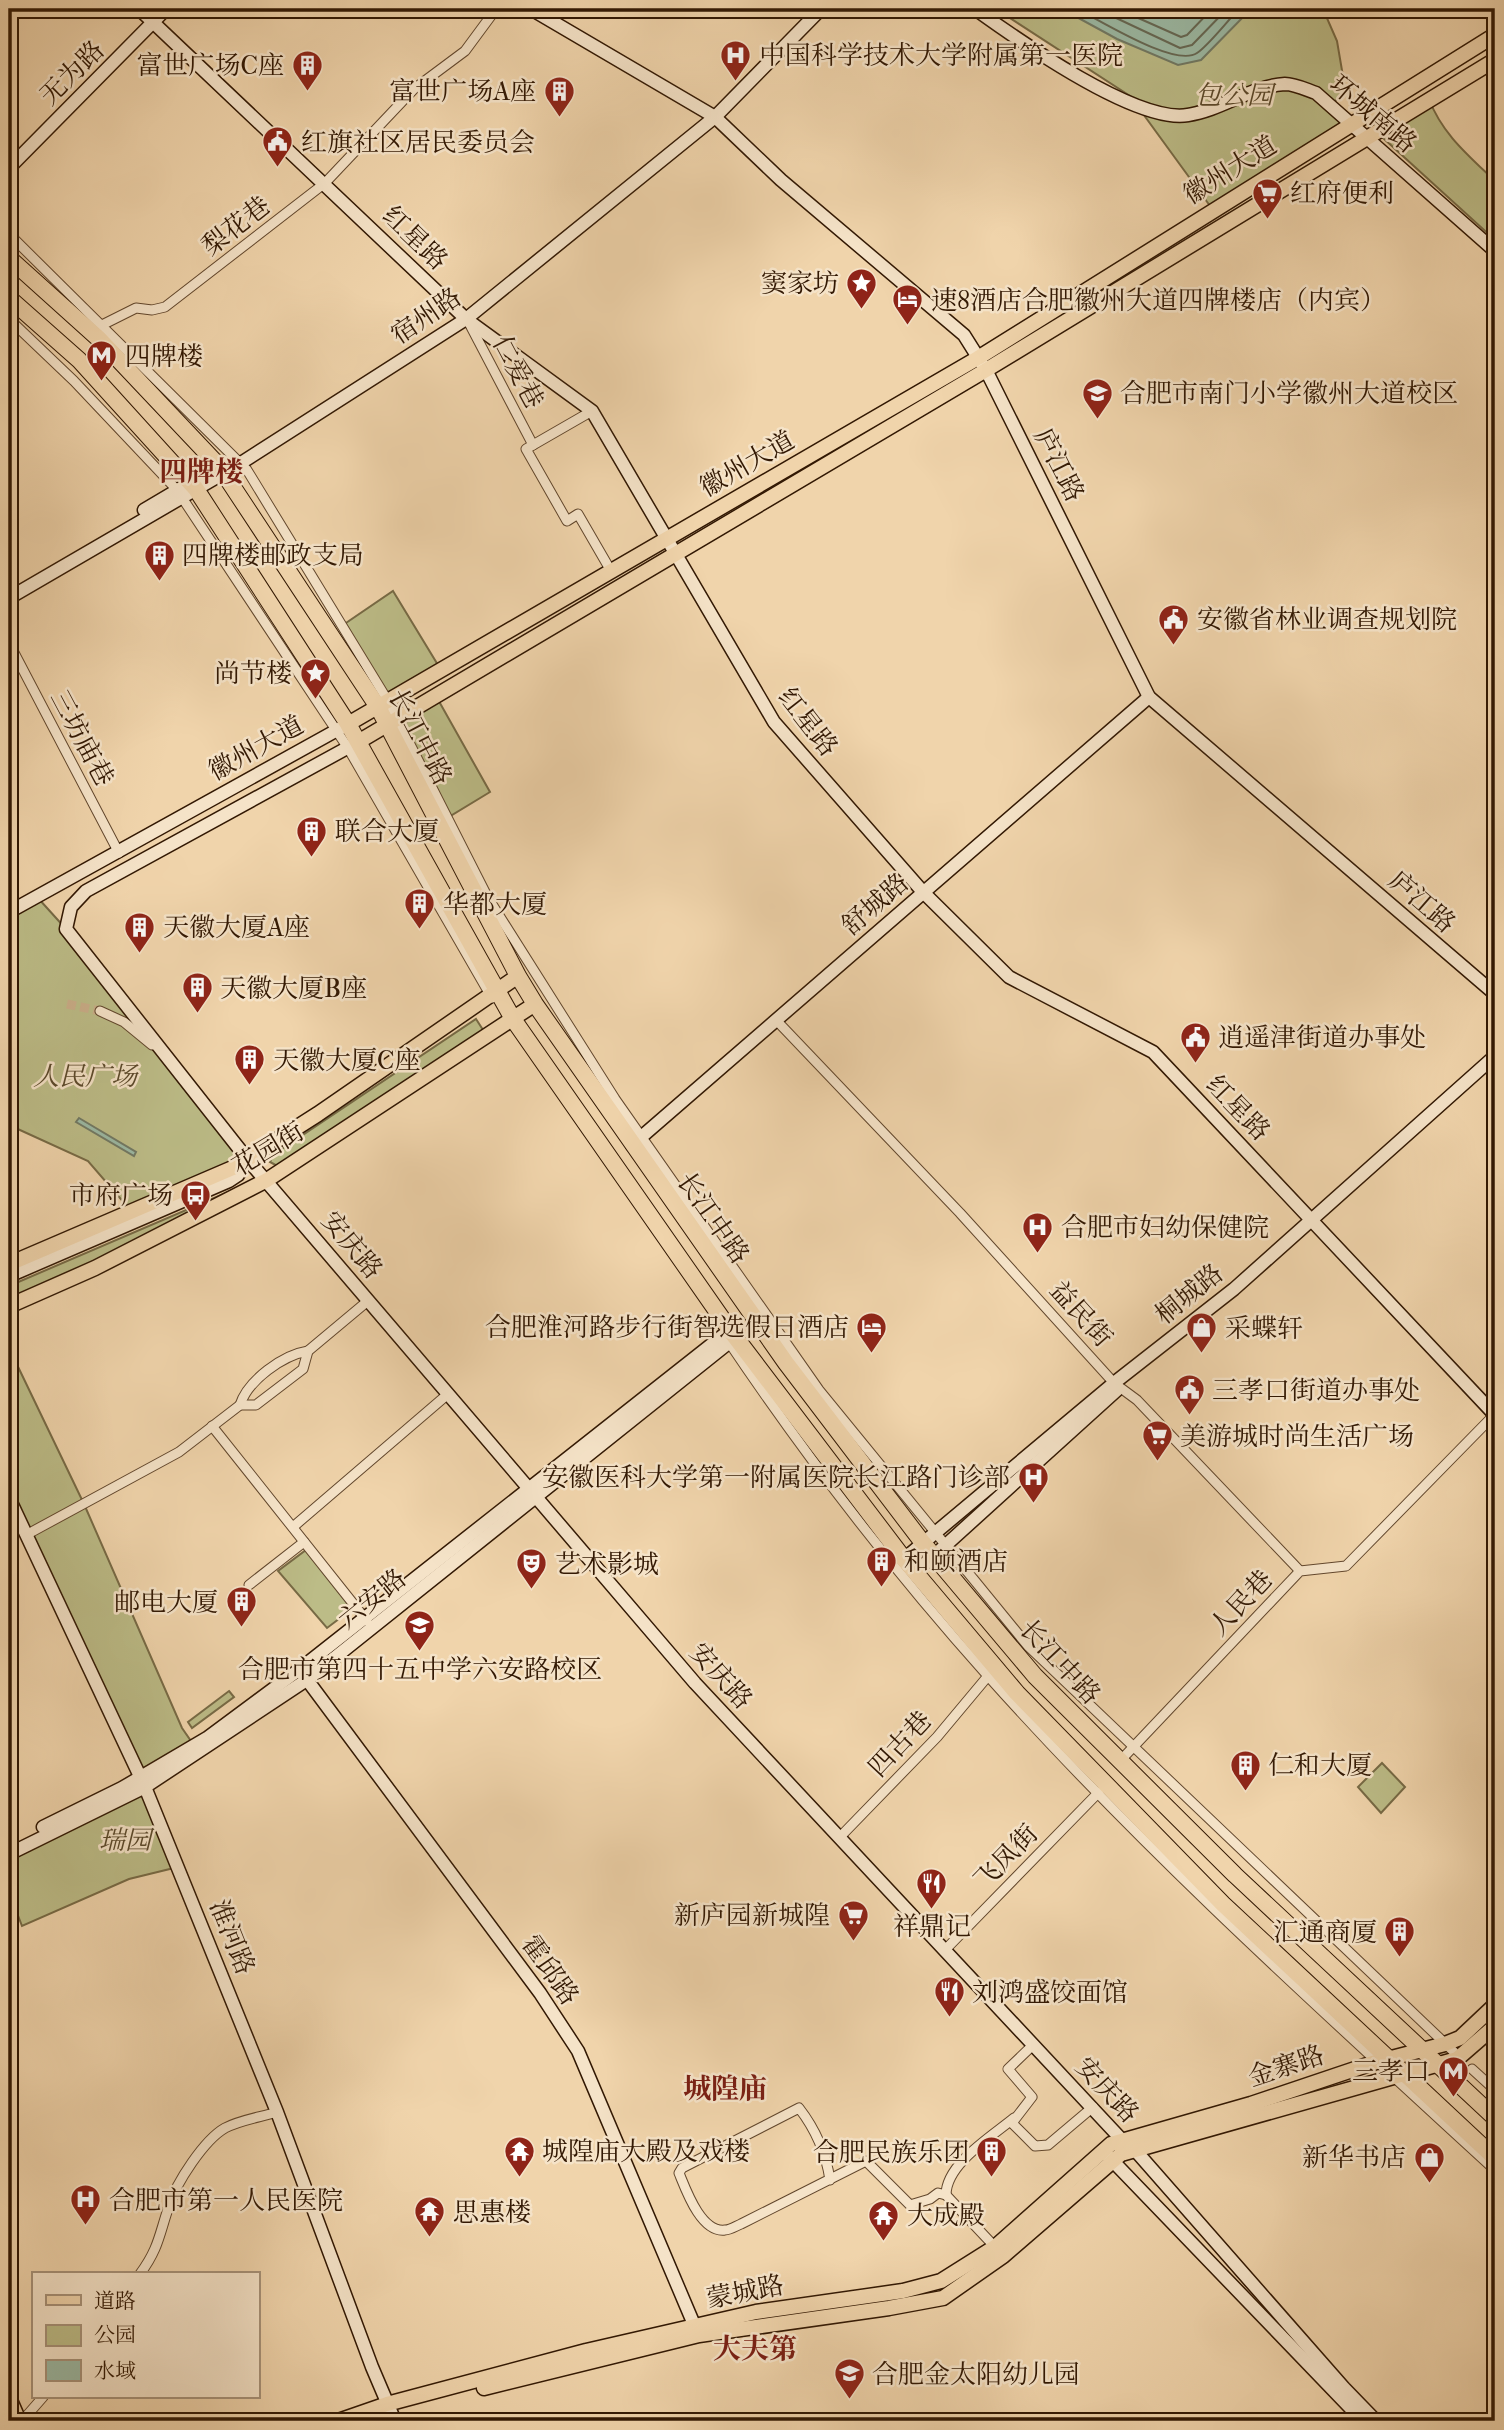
<svg xmlns="http://www.w3.org/2000/svg" width="1504" height="2430" font-family="'IM FELL French Canon','Noto Serif SC',serif">
  <style>
    .green { fill: #bcbc87; stroke: #776a45; stroke-width: 2 }
    .water { fill: #9bb9a4; stroke: #717964; stroke-width: 2 }
    .lines { fill: none; stroke-linecap: round; stroke-linejoin: round }
    .shore { stroke: #666854; stroke-width: 2 }
    .street-tunnel { stroke: #caae89; stroke-width: 9; stroke-dasharray: 9 4.5; stroke-linecap: butt }
    .street-casing { stroke: #62472d; stroke-width: 11 }
    .secondary-casing { stroke: #321803; stroke-width: 15 }
    .primary-casing { stroke: #321803; stroke-width: 17 }
    .highway-casing { stroke: #321803; stroke-width: 18 }
    .street { stroke: #f5e3c8; stroke-width: 9 }
    .secondary { stroke: #f5e3c8; stroke-width: 12 }
    .primary { stroke: #f0d4ab; stroke-width: 14 }
    .highway { stroke: #f0d4ab; stroke-width: 16 }
    .labels { text-anchor: middle; dominant-baseline: central; stroke-width: 5; stroke-linejoin: round; paint-order: stroke }
    .poi-label { font-size: 26px; fill: #321803; stroke: #f5e3c8; text-anchor: start }
    .street-label { font-size: 26px; fill: #321803; stroke: #f5e3c8 }
    .park-label { font-size: 26px; font-style: italic; fill: #5b492b; stroke: #f5e3c8 }
    .neighbourhood-label { font-size: 28px; font-weight: bold; fill: #7a1f14; stroke: #f5e3c8 }
  </style>
  <rect width="100%" height="100%" fill="#f0d4ab"/>
  <filter id="stains"><feTurbulence type="fractalNoise" baseFrequency=".00286" numOctaves="4"/><feColorMatrix values="0 0 0 0 .2 0 0 0 0 .09 0 0 0 0 .02 0 0 0 .5 -.17"/></filter>
  <radialGradient id="worn" r=".72"><stop offset=".6" stop-color="#630" stop-opacity="0"/><stop offset="1" stop-color="#630" stop-opacity=".3"/></radialGradient>
  <g class="green">
    <polygon points="996,9 1323,9 1337,41 1345,88 1334,103 1355,120 1213,210 1130,96"/>
    <path d="M1429,99C1442,134 1469,156 1495,181V240L1382,137Z"/>
    <polygon points="393,591 441,670 388,701 343,625"/>
    <polygon points="436,696 490,792 447,818 396,720"/>
    <polygon points="38,898 66,929 248,1160 132,1212 88,1161 9,1125 9,912"/>
    <polygon points="476,1019 485,1033 281,1168 270,1162 273,1155"/>
    <polygon points="228,1192 234,1192 235,1200 9,1299 9,1286"/>
    <polygon points="9,1348 84,1504 182,1728 193,1744 141,1777 9,1498"/>
    <polygon points="306,1550 352,1609 327,1628 278,1571"/>
    <polygon points="229,1691 234,1697 192,1728 188,1722"/>
    <polygon points="1382,1763 1405,1787 1381,1813 1358,1787"/>
    <polygon points="145,1787 178,1867 129,1879 22,1926 9,1892 9,1854"/>
  </g>
  <g class="water">
    <polygon points="1062,9 1251,9 1201,60 1178,65 1117,39"/>
    <polygon points="79,1118 136,1152 134,1156 76,1122"/>
  </g>
  <g class="lines">
    <g class="shore">
      <path d="M1077,9C1100,20 1175,68 1197,53C1209,45 1228,20 1239,9"/>
      <polyline points="1097,9 1180,48 1192,45 1227,9"/>
      <polyline points="1118,9 1181,37 1187,35 1212,9"/>
    </g>
    <polyline class="street-tunnel" points="67,1004 100,1011"/>
    <defs>
      <g id="street">
        <polyline points="9,234 247,470 388,701 488,898 615,1099 819,1390 1028,1646 1454,2052"/>
        <polyline points="9,319 74,381 177,490 348,748 492,998"/>
        <polyline points="469,323 533,445"/>
        <polyline points="102,325 136,308 152,310 165,307 325,183 414,89 465,51 496,9"/>
        <polyline points="592,411 526,449 567,521 578,514 611,571"/>
        <polyline points="9,643 119,853"/>
        <polyline points="100,1011 124,1022 152,1045"/>
        <polyline points="776,1020 960,1213 1114,1383 1137,1400 1300,1571"/>
        <path d="M726,1338C806,1457 893,1570 988,1676C1145,1852 1322,2011 1495,2170"/>
        <path d="M240,1405C248,1380 283,1355 308,1351"/>
        <polyline points="212,1426 367,1621"/>
        <polyline points="293,1527 448,1394"/>
        <polyline points="26,1535 179,1452 240,1405 256,1405 303,1369 308,1351 369,1300"/>
        <polyline points="249,1585 304,1542"/>
        <polyline points="1120,1761 1300,1571 1346,1566 1495,1414"/>
        <polyline points="839,1838 937,1737 988,1676"/>
        <polyline points="944,1951 1099,1792"/>
        <polyline points="1034,2044 1008,2069 1032,2097 1012,2123 1035,2146 1048,2145 1093,2107"/>
        <polyline points="1472,2069 1495,2090"/>
        <path d="M830,2180C826,2153 816,2130 799,2108L682,2168L679,2173C686,2190 701,2233 725,2230C730,2230 736,2226 741,2224L866,2161L910,2205L930,2199L938,2193L946,2195L995,2247"/>
        <path d="M946,2195C946,2164 991,2137 1014,2118"/>
        <path d="M140,2274C159,2248 159,2235 169,2206C176,2183 204,2140 225,2128C240,2120 261,2117 277,2112"/>
        <polyline points="22,2421 43,2397"/>
        <polyline points="1490,2421 1495,2416"/>
      </g>
      <g id="secondary">
        <polyline points="139,9 466,319 592,411 774,722 923,892 1009,977 1153,1052 1495,1415"/>
        <polyline points="531,9 715,117 781,180 964,335 986,370 1149,697 1495,994"/>
        <path d="M975,9C1018,40 1137,124 1188,115C1222,110 1251,86 1285,84C1295,84 1307,90 1316,93L1495,251"/>
        <polyline points="9,168 166,9"/>
        <polyline points="144,510 198,478"/>
        <polyline points="9,598 241,463 466,319 715,117 821,9"/>
        <polyline points="358,742 86,891 71,907 66,929 248,1160 695,1683 1122,2140 1135,2150 1344,2388 1376,2421"/>
        <polyline points="9,912 348,724"/>
        <polyline points="632,1145 1149,697"/>
        <polyline points="9,1276 229,1181 238,1175 248,1160"/>
        <polyline points="9,1498 145,1787 277,2112 372,2367 395,2421"/>
        <polyline points="904,1559 1114,1383 1234,1289 1495,1056"/>
        <polyline points="915,1573 1117,1390"/>
        <polyline points="302,1673 540,1993 578,2051 698,2334"/>
        <polyline points="43,1827 122,1788 207,1738 300,1669 730,1330"/>
        <polyline points="9,1854 145,1787 308,1679 736,1337"/>
        <polyline points="1107,2155 1363,2421"/>
      </g>
      <g id="primary">
        <polyline points="348,724 978,358 1495,35"/>
        <polyline points="358,742 986,370 1495,60"/>
        <polyline points="9,1264 235,1167 318,1114 518,976"/>
        <polyline points="9,1306 95,1268 267,1180 535,1004"/>
        <polyline points="484,2388 699,2335 889,2308 943,2298 1003,2256 1121,2154 1457,2059 1495,2026"/>
        <polyline points="9,2398 19,2421"/>
        <polyline points="338,2421 387,2404 586,2351 756,2312 903,2291 941,2281 995,2247 1111,2144 1251,2104 1376,2062 1445,2044 1460,2038 1495,2005"/>
      </g>
      <g id="highway">
        <polyline points="9,258 99,339 219,466 378,707 518,976 535,1004 786,1363 923,1543 1035,1676 1235,1875 1495,2118"/>
        <polyline points="9,298 79,360 196,489 348,724 513,1019 730,1330 904,1559 1017,1693 1223,1904 1495,2158"/>
      </g>
    </defs>
    <use href="#street" class="street-casing"/>
    <use href="#secondary" class="secondary-casing"/>
    <use href="#primary" class="primary-casing"/>
    <use href="#highway" class="highway-casing"/>
    <use href="#street" class="street"/>
    <use href="#secondary" class="secondary"/>
    <use href="#primary" class="primary"/>
    <use href="#highway" class="highway"/>
  </g>
  <defs>
    <symbol id="hospital-pin" viewBox="-11 -11 22 30"><path d="M0 17L-7.5 6A9.5 9.5 0 1 1 7.5 6Z" fill="#8f2418" stroke="#f5e3c8"/><path d="M-5-5h3v3.5h4V-5h3V5h-3V1.5h-4V5h-3Z" fill="#fff"/></symbol>
    <symbol id="building-pin" viewBox="-11 -11 22 30"><path d="M0 17L-7.5 6A9.5 9.5 0 1 1 7.5 6Z" fill="#8f2418" stroke="#f5e3c8"/><path d="M-4-6H4V6H1V3H-1V6H-4ZM-2.5-4.3h1.7v1.8h-1.7ZM.8-4.3h1.7v1.8H.8ZM-2.5-1h1.7V.8h-1.7ZM.8-1h1.7V.8H.8Z" fill="#fff"/></symbol>
    <symbol id="civic-pin" viewBox="-11 -11 22 30"><path d="M0 17L-7.5 6A9.5 9.5 0 1 1 7.5 6Z" fill="#8f2418" stroke="#f5e3c8"/><path d="M-.6-6.5H3V-4.5H.6V-3L4-1V1h2V6H-6V1h2V-1L-.6-3ZM-1.2 2.5V6h2.4V2.5Z" fill="#fff"/></symbol>
    <symbol id="supermarket-pin" viewBox="-11 -11 22 30"><path d="M0 17L-7.5 6A9.5 9.5 0 1 1 7.5 6Z" fill="#8f2418" stroke="#f5e3c8"/><path d="M-6-5.5h2.5l.6 2H6L4.5 2H-2.5L-4.4-4H-6ZM-1.5 3.2a1.3 1.3 0 1 0 .1 0ZM3 3.2a1.3 1.3 0 1 0 .1 0Z" fill="#fff"/></symbol>
    <symbol id="sight-pin" viewBox="-11 -11 22 30"><path d="M0 17L-7.5 6A9.5 9.5 0 1 1 7.5 6Z" fill="#8f2418" stroke="#f5e3c8"/><path d="M0-6L1.8-2.2L6-1.7L2.9 1.2L3.7 5.4L0 3.3L-3.7 5.4L-2.9 1.2L-6-1.7L-1.8-2.2Z" fill="#fff"/></symbol>
    <symbol id="hotel-pin" viewBox="-11 -11 22 30"><path d="M0 17L-7.5 6A9.5 9.5 0 1 1 7.5 6Z" fill="#8f2418" stroke="#f5e3c8"/><path d="M-6-4.5h1.5V1H6V5H4.5V3h-9V5H-6ZM-4 0a1.8 1.8 0 1 1 3.6 0ZM.5 0V-2.5h3Q6-2.5 6 0Z" fill="#fff"/></symbol>
    <symbol id="metro-pin" viewBox="-11 -11 22 30"><path d="M0 17L-7.5 6A9.5 9.5 0 1 1 7.5 6Z" fill="#8f2418" stroke="#f5e3c8"/><path d="M-5.5 5V-5H-3L0 0L3-5H5.5V5H3V-.5L0 4L-3-.5V5Z" fill="#fff"/></symbol>
    <symbol id="school-pin" viewBox="-11 -11 22 30"><path d="M0 17L-7.5 6A9.5 9.5 0 1 1 7.5 6Z" fill="#8f2418" stroke="#f5e3c8"/><path d="M0-5L7-2L0 1L-7-2ZM-4 1L0 2.5L4 1V4Q0 6-4 4Z" fill="#fff"/></symbol>
    <symbol id="bus-pin" viewBox="-11 -11 22 30"><path d="M0 17L-7.5 6A9.5 9.5 0 1 1 7.5 6Z" fill="#8f2418" stroke="#f5e3c8"/><path d="M-5-6H5V4H4V6H2V4H-2V6H-4V4H-5ZM-3.5-4V0h7V-4ZM-3.5 1.2v1.5H-2V1.2ZM2 1.2v1.5H3.5V1.2Z" fill="#fff"/></symbol>
    <symbol id="shop-pin" viewBox="-11 -11 22 30"><path d="M0 17L-7.5 6A9.5 9.5 0 1 1 7.5 6Z" fill="#8f2418" stroke="#f5e3c8"/><path d="M-5-2.5h2.3a2.7 3.5 0 0 1 5.4 0H5L5.5 6h-11ZM-1.5-2.5h3a1.5 2.3 0 0 0-3 0Z" fill="#fff"/></symbol>
    <symbol id="theatre-pin" viewBox="-11 -11 22 30"><path d="M0 17L-7.5 6A9.5 9.5 0 1 1 7.5 6Z" fill="#8f2418" stroke="#f5e3c8"/><path d="M-5-5.5Q0-4 5-5.5V0Q5 5 0 6Q-5 5-5 0ZM-3.3-2.5H-1v1.5H-3.3ZM1-2.5H3.3v1.5H1ZM-2.8 1Q0 5.5 2.8 1Z" fill="#fff"/></symbol>
    <symbol id="restaurant-pin" viewBox="-11 -11 22 30"><path d="M0 17L-7.5 6A9.5 9.5 0 1 1 7.5 6Z" fill="#8f2418" stroke="#f5e3c8"/><path d="M-5-6h1v4h1v-4h1v4h1v-4h1v5L-1.5 .5V6h-2V.5L-5-1ZM5-6V6H3V1.5H1.5Q1.5-4 5-6Z" fill="#fff"/></symbol>
    <symbol id="temple-pin" viewBox="-11 -11 22 30"><path d="M0 17L-7.5 6A9.5 9.5 0 1 1 7.5 6Z" fill="#8f2418" stroke="#f5e3c8"/><path d="M0-6L5-2H3V0L6.5 2.5H4V6H1.5V3h-3V6H-4V2.5H-6.5L-3 0V-2H-5Z" fill="#fff"/></symbol>
  </defs>
  <g fill-rule="evenodd">
    <use href="#hospital-pin" x="718" y="38" width="35" height="47"/>
    <use href="#building-pin" x="290" y="48" width="35" height="47"/>
    <use href="#building-pin" x="542" y="74" width="35" height="47"/>
    <use href="#civic-pin" x="260" y="124" width="35" height="47"/>
    <use href="#supermarket-pin" x="1250" y="176" width="35" height="47"/>
    <use href="#sight-pin" x="844" y="266" width="35" height="47"/>
    <use href="#hotel-pin" x="890" y="282" width="35" height="47"/>
    <use href="#metro-pin" x="84" y="338" width="35" height="47"/>
    <use href="#school-pin" x="1080" y="376" width="35" height="47"/>
    <use href="#building-pin" x="142" y="538" width="35" height="47"/>
    <use href="#civic-pin" x="1156" y="602" width="35" height="47"/>
    <use href="#sight-pin" x="298" y="656" width="35" height="47"/>
    <use href="#building-pin" x="294" y="814" width="35" height="47"/>
    <use href="#building-pin" x="402" y="886" width="35" height="47"/>
    <use href="#building-pin" x="122" y="910" width="35" height="47"/>
    <use href="#building-pin" x="180" y="970" width="35" height="47"/>
    <use href="#civic-pin" x="1178" y="1020" width="35" height="47"/>
    <use href="#building-pin" x="232" y="1042" width="35" height="47"/>
    <use href="#bus-pin" x="178" y="1178" width="35" height="47"/>
    <use href="#hospital-pin" x="1020" y="1210" width="35" height="47"/>
    <use href="#hotel-pin" x="854" y="1310" width="35" height="47"/>
    <use href="#shop-pin" x="1184" y="1310" width="35" height="47"/>
    <use href="#civic-pin" x="1172" y="1372" width="35" height="47"/>
    <use href="#supermarket-pin" x="1140" y="1418" width="35" height="47"/>
    <use href="#hospital-pin" x="1016" y="1460" width="35" height="47"/>
    <use href="#building-pin" x="864" y="1544" width="35" height="47"/>
    <use href="#theatre-pin" x="514" y="1546" width="35" height="47"/>
    <use href="#building-pin" x="224" y="1584" width="35" height="47"/>
    <use href="#school-pin" x="402" y="1608" width="35" height="47"/>
    <use href="#building-pin" x="1228" y="1748" width="35" height="47"/>
    <use href="#restaurant-pin" x="914" y="1866" width="35" height="47"/>
    <use href="#supermarket-pin" x="836" y="1898" width="35" height="47"/>
    <use href="#building-pin" x="1382" y="1914" width="35" height="47"/>
    <use href="#restaurant-pin" x="932" y="1974" width="35" height="47"/>
    <use href="#metro-pin" x="1436" y="2054" width="35" height="47"/>
    <use href="#temple-pin" x="502" y="2134" width="35" height="47"/>
    <use href="#building-pin" x="974" y="2134" width="35" height="47"/>
    <use href="#shop-pin" x="1412" y="2140" width="35" height="47"/>
    <use href="#hospital-pin" x="68" y="2182" width="35" height="47"/>
    <use href="#temple-pin" x="412" y="2194" width="35" height="47"/>
    <use href="#temple-pin" x="866" y="2198" width="35" height="47"/>
    <use href="#school-pin" x="832" y="2356" width="35" height="47"/>
  </g>
  <g class="labels">
    <g class="poi-label">
      <text x="759" y="55">中国科学技术大学附属第一医院</text>
      <text x="284" y="65" text-anchor="end">富世广场C座</text>
      <text x="536" y="91" text-anchor="end">富世广场A座</text>
      <text x="301" y="142">红旗社区居民委员会</text>
      <text x="1290" y="193">红府便利</text>
      <text x="839" y="283" text-anchor="end">窦家坊</text>
      <text x="931" y="300">速8酒店合肥徽州大道四牌楼店（内宾）</text>
      <text x="125" y="356">四牌楼</text>
      <text x="1120" y="393">合肥市南门小学徽州大道校区</text>
      <text x="182" y="555">四牌楼邮政支局</text>
      <text x="1197" y="619">安徽省林业调查规划院</text>
      <text x="292" y="673" text-anchor="end">尚节楼</text>
      <text x="335" y="831">联合大厦</text>
      <text x="443" y="904">华都大厦</text>
      <text x="163" y="927">天徽大厦A座</text>
      <text x="220" y="988">天徽大厦B座</text>
      <text x="1218" y="1037">逍遥津街道办事处</text>
      <text x="273" y="1060">天徽大厦C座</text>
      <text x="173" y="1195" text-anchor="end">市府广场</text>
      <text x="1061" y="1227">合肥市妇幼保健院</text>
      <text x="849" y="1327" text-anchor="end">合肥淮河路步行街智选假日酒店</text>
      <text x="1225" y="1328">采蝶轩</text>
      <text x="1212" y="1390">三孝口街道办事处</text>
      <text x="1180" y="1436">美游城时尚生活广场</text>
      <text x="1010" y="1477" text-anchor="end">安徽医科大学第一附属医院长江路门诊部</text>
      <text x="904" y="1561">和颐酒店</text>
      <text x="555" y="1564">艺术影城</text>
      <text x="218" y="1602" text-anchor="end">邮电大厦</text>
      <text x="420" y="1669" text-anchor="middle">合肥市第四十五中学六安路校区</text>
      <text x="1268" y="1765">仁和大厦</text>
      <text x="830" y="1915" text-anchor="end">新庐园新城隍</text>
      <text x="932" y="1926" text-anchor="middle">祥鼎记</text>
      <text x="1377" y="1932" text-anchor="end">汇通商厦</text>
      <text x="972" y="1992">刘鸿盛饺面馆</text>
      <text x="1430" y="2071" text-anchor="end">三孝口</text>
      <text x="542" y="2151">城隍庙大殿及戏楼</text>
      <text x="969" y="2152" text-anchor="end">合肥民族乐团</text>
      <text x="1406" y="2157" text-anchor="end">新华书店</text>
      <text x="109" y="2200">合肥市第一人民医院</text>
      <text x="453" y="2212">思惠楼</text>
      <text x="907" y="2215">大成殿</text>
      <text x="872" y="2374">合肥金太阳幼儿园</text>
    </g>
    <g class="street-label">
      <text transform="translate(72 73) rotate(-45)">无为路</text>
      <text transform="translate(1373 114) rotate(40)">环城南路</text>
      <text transform="translate(1230 170) rotate(-32)">徽州大道</text>
      <text transform="translate(236 226) rotate(-38)">梨花巷</text>
      <text transform="translate(415 238) rotate(44)">红星路</text>
      <text transform="translate(426 316) rotate(-34)">宿州路</text>
      <text transform="translate(518 372) rotate(62)">仁爱巷</text>
      <text transform="translate(747 464) rotate(-30)">徽州大道</text>
      <text transform="translate(1059 465) rotate(63)">庐江路</text>
      <text transform="translate(808 722) rotate(52)">红星路</text>
      <text transform="translate(420 737) rotate(62)">长江中路</text>
      <text transform="translate(82 738) rotate(62)">三坊庙巷</text>
      <text transform="translate(256 748) rotate(-29)">徽州大道</text>
      <text transform="translate(1422 902) rotate(41)">庐江路</text>
      <text transform="translate(875 904) rotate(-41)">舒城路</text>
      <text transform="translate(1238 1108) rotate(46)">红星路</text>
      <text transform="translate(268 1149) rotate(-31)">花园街</text>
      <text transform="translate(713 1218) rotate(55)">长江中路</text>
      <text transform="translate(352 1245) rotate(50)">安庆路</text>
      <text transform="translate(1189 1294) rotate(-39)">桐城路</text>
      <text transform="translate(1081 1314) rotate(48)">益民街</text>
      <text transform="translate(372 1599) rotate(-39)">六安路</text>
      <text transform="translate(1241 1603) rotate(-47)">人民巷</text>
      <text transform="translate(1060 1662) rotate(47)">长江中路</text>
      <text transform="translate(721 1676) rotate(48)">安庆路</text>
      <text transform="translate(900 1744) rotate(-47)">四古巷</text>
      <text transform="translate(1006 1857) rotate(-46)">飞凤街</text>
      <text transform="translate(232 1937) rotate(68)">淮河路</text>
      <text transform="translate(550 1970) rotate(55)">霍邱路</text>
      <text transform="translate(1286 2066) rotate(-18)">金寨路</text>
      <text transform="translate(1107 2090) rotate(47)">安庆路</text>
      <text transform="translate(745 2292) rotate(-11)">蒙城路</text>
    </g>
    <g class="park-label">
      <text x="1234" y="95">包公园</text>
      <text x="85" y="1076">人民广场</text>
      <text x="125" y="1840">瑞园</text>
    </g>
    <g class="neighbourhood-label">
      <text x="201" y="471">四牌楼</text>
      <text x="725" y="2088">城隍庙</text>
      <text x="755" y="2348">大夫第</text>
    </g>
  </g>
  <rect width="1504" height="2430" fill="none" stroke="#f0d4ab" stroke-width="35"/>
  <rect x="10" y="10" width="1483" height="2409" fill="none" stroke="#321803" stroke-width="3.5"/>
  <rect x="18" y="18" width="1469" height="2395" fill="none" stroke="#321803" stroke-width="2"/>
  <rect x="32" y="2272" width="228" height="126" fill="#f5e3c8" stroke="#a79279" stroke-width="2"/>
  <rect x="46" y="2295" width="35" height="10" fill="#f0d4ab" stroke="#a79279" stroke-width="2"/>
  <text x="94" y="2308" font-size="21" fill="#321803">道路</text>
  <rect x="46" y="2325" width="35" height="21" fill="#bcbc87" stroke="#a79279" stroke-width="2"/>
  <text x="94" y="2342" font-size="21" fill="#321803">公园</text>
  <rect x="46" y="2360" width="35" height="21" fill="#9bb9a4" stroke="#a79279" stroke-width="2"/>
  <text x="94" y="2378" font-size="21" fill="#321803">水域</text>
  <rect width="100%" height="100%" filter="url(#stains)"/>
  <rect width="100%" height="100%" fill="url(#worn)"/>
</svg>
